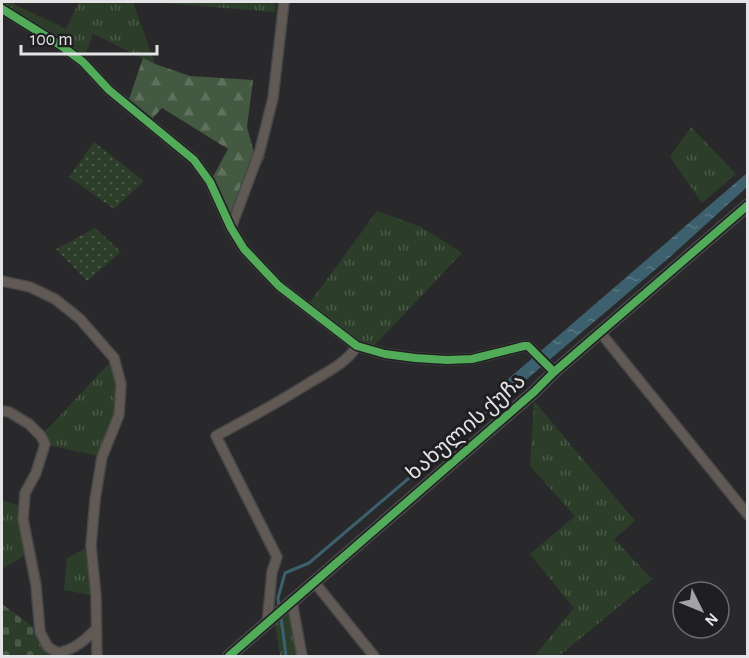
<svg xmlns="http://www.w3.org/2000/svg" width="749" height="658" font-family="'Alegreya Sans','Noto Sans Georgian',sans-serif">
  <style>
    .grass { fill: url(#grass-tufts) }
    .forest { fill: url(#forest-firs) }
    .cemetery { fill: url(#cemetery-stones) }
    .garden { fill: url(#garden-dots) }
    .water { fill: url(#water-ripples) }
    .lines { fill: none; stroke-linecap: round; stroke-linejoin: round }
    .stream { stroke: #3c606e; stroke-width: 3 }
    .minor-casing { stroke: #474749; stroke-width: 12 }
    .tertiary-casing { stroke: #474749; stroke-width: 14 }
    .minor { stroke: #615953; stroke-width: 9 }
    .tertiary { stroke: #615953; stroke-width: 10 }
    .cycleway-casing { stroke: #1f1f22; stroke-width: 11 }
    .cycleway { stroke: #51ab58; stroke-width: 8 }
    .labels { text-anchor: middle; dominant-baseline: central; stroke-width: 6; stroke-linejoin: round; paint-order: stroke }
    .street-label { font-size: 21px; fill: #e4e4e6; stroke: #1f1f22 }
  </style>
  <defs>
    <pattern id="grass-tufts" width="24" height="20" patternUnits="userSpaceOnUse" patternTransform="scale(1.5)"><rect width="24" height="20" fill="#2c3e29"/><path d="M3 7l-1-3M5 7V3M7 7l1-3M15 17l-1-3M17 17v-4M19 17l1-3" fill="none" stroke="#4a5a48"/></pattern>
    <pattern id="forest-firs" width="22" height="20" patternUnits="userSpaceOnUse" patternTransform="scale(1.5)"><rect width="22" height="20" fill="#445941"/><path d="M5 1l3.5 6h-7zM16 11l3.5 6h-7z" fill="#5f715c"/></pattern>
    <pattern id="cemetery-stones" width="16" height="16" patternUnits="userSpaceOnUse" patternTransform="scale(1.5)"><rect width="16" height="16" fill="#2c3e29"/><path d="M2 7V4a2 2 0 0 1 4 0v3zM10 15v-3a2 2 0 0 1 4 0v3z" fill="#4a5a48"/></pattern>
    <pattern id="garden-dots" width="8" height="8" patternUnits="userSpaceOnUse" patternTransform="scale(1.5)"><rect width="8" height="8" fill="#2c3e29"/><path d="M2 2h.1M6 6h.1" fill="none" stroke="#4a5a48" stroke-width="1.8" stroke-linecap="round"/></pattern>
    <pattern id="water-ripples" width="26" height="14" patternUnits="userSpaceOnUse" patternTransform="scale(1.5)"><rect width="26" height="14" fill="#3c606e"/><path d="M2 4q2-2 4 0t4 0M15 11q2-2 4 0t4 0" fill="none" stroke="#587783"/></pattern>
  </defs>
  <rect width="100%" height="100%" fill="#29292b"/>
  <g class="grass">
    <polygon points="2,2 10,2 66,29 79,2 133,2 155,64 93,34 83,62 2,9"/>
    <polygon points="151,2 275,2 275,12"/>
    <polygon points="691,127 736,174 702,203 670,157"/>
    <polygon points="377,211 421,227 462,253 370,350 306,308"/>
    <polygon points="114,358 121,384 119,415 102,457 45,444 41,436"/>
    <polygon points="534,401 635,521 614,539 652,579 559,656 537,656 536,654 574,608 530,554 575,516 530,466"/>
    <polygon points="2,500 24,508 29,553 2,569"/>
    <polygon points="91,546 96,596 64,590 67,558"/>
    <polygon points="290,613 299,656 280,656 275,623"/>
  </g>
  <polygon class="forest" points="143,58 155,64 190,76 253,80 247,127 254,153 265,156 231,228 210,182 228,149 162,108 149,122 127,105"/>
  <polygon class="cemetery" points="2,604 37,630 42,648 56,656 2,656"/>
  <g class="garden">
    <polygon points="94,142 144,181 114,209 69,177"/>
    <polygon points="95,228 121,252 87,281 56,249"/>
  </g>
  <polygon class="water" points="747,173 747,187 670,257 507,396 499,387"/>
  <g class="lines">
    <g class="stream">
      <polyline points="279,607 278,598 285,573 309,563 475,422 508,392"/>
      <polyline points="281,617 286,656"/>
    </g>
    <defs>
      <g id="minor">
        <polyline points="2,9 60,45 83,62 109,90 194,160 210,182 231,228 244,249 279,286 357,346 385,354 415,358 447,360 472,359 524,346 528,346 554,372"/>
        <polyline points="231,228 260,150 273,98 284,2"/>
        <polyline points="2,281 30,287 55,299 80,319 114,358 121,384 119,415 102,457 95,500 91,546 96,596 97,656"/>
        <polyline points="600,332 748,515"/>
        <path d="M2,411L9,412L29,424L41,436L45,444L36,473L25,493L23,519L36,585L40,632L48,647L58,653C75,649 84,641 95,630"/>
        <polyline points="315,583 374,656"/>
        <polyline points="292,602 302,656"/>
        <path d="M267,624L272,572L277,557L216,436C248,419 279,402 309,383C325,373 347,363 357,346"/>
      </g>
      <polyline id="tertiary" points="229,656 534,392 554,372 748,205"/>
    </defs>
    <use href="#minor" class="minor-casing"/>
    <use href="#tertiary" class="tertiary-casing"/>
    <use href="#minor" class="minor"/>
    <use href="#tertiary" class="tertiary"/>
    <defs>
      <g id="cycleway">
        <polyline points="2,9 60,45 83,62 109,90 194,160 210,182 231,228 244,249 279,286 357,346 385,354 415,358 447,360 472,359 524,346 528,346 554,372"/>
        <polyline points="229,656 534,392 554,372 748,205"/>
      </g>
    </defs>
    <use href="#cycleway" class="cycleway-casing"/>
    <use href="#cycleway" class="cycleway"/>
  </g>
  <g class="labels">
    <g class="street-label">
      <text transform="translate(466 427) rotate(-41)">ხახულის ქუჩა</text>
    </g>
  </g>
  <rect width="749" height="658" fill="none" stroke="#e4e4e6" stroke-width="6"/>
  <g transform="translate(701 610) rotate(133)"><circle r="28" fill="#1f1f22" stroke="#6e6e70" stroke-width="1.5"/>
  <path d="M0-4.5L10 22L0 15L-10 22Z" fill="#a3a3a5"/>
  <text y="-9" font-size="16" font-weight="bold" text-anchor="middle" fill="#e4e4e6">N</text>
  </g>
  <path d="M21 45v9h136v-9" fill="none" stroke="#e4e4e6" stroke-width="3"/>
  <text x="30" y="45" font-size="18" fill="#e4e4e6" stroke="#1f1f22" stroke-width="4.5" paint-order="stroke">100 m</text>
</svg>
